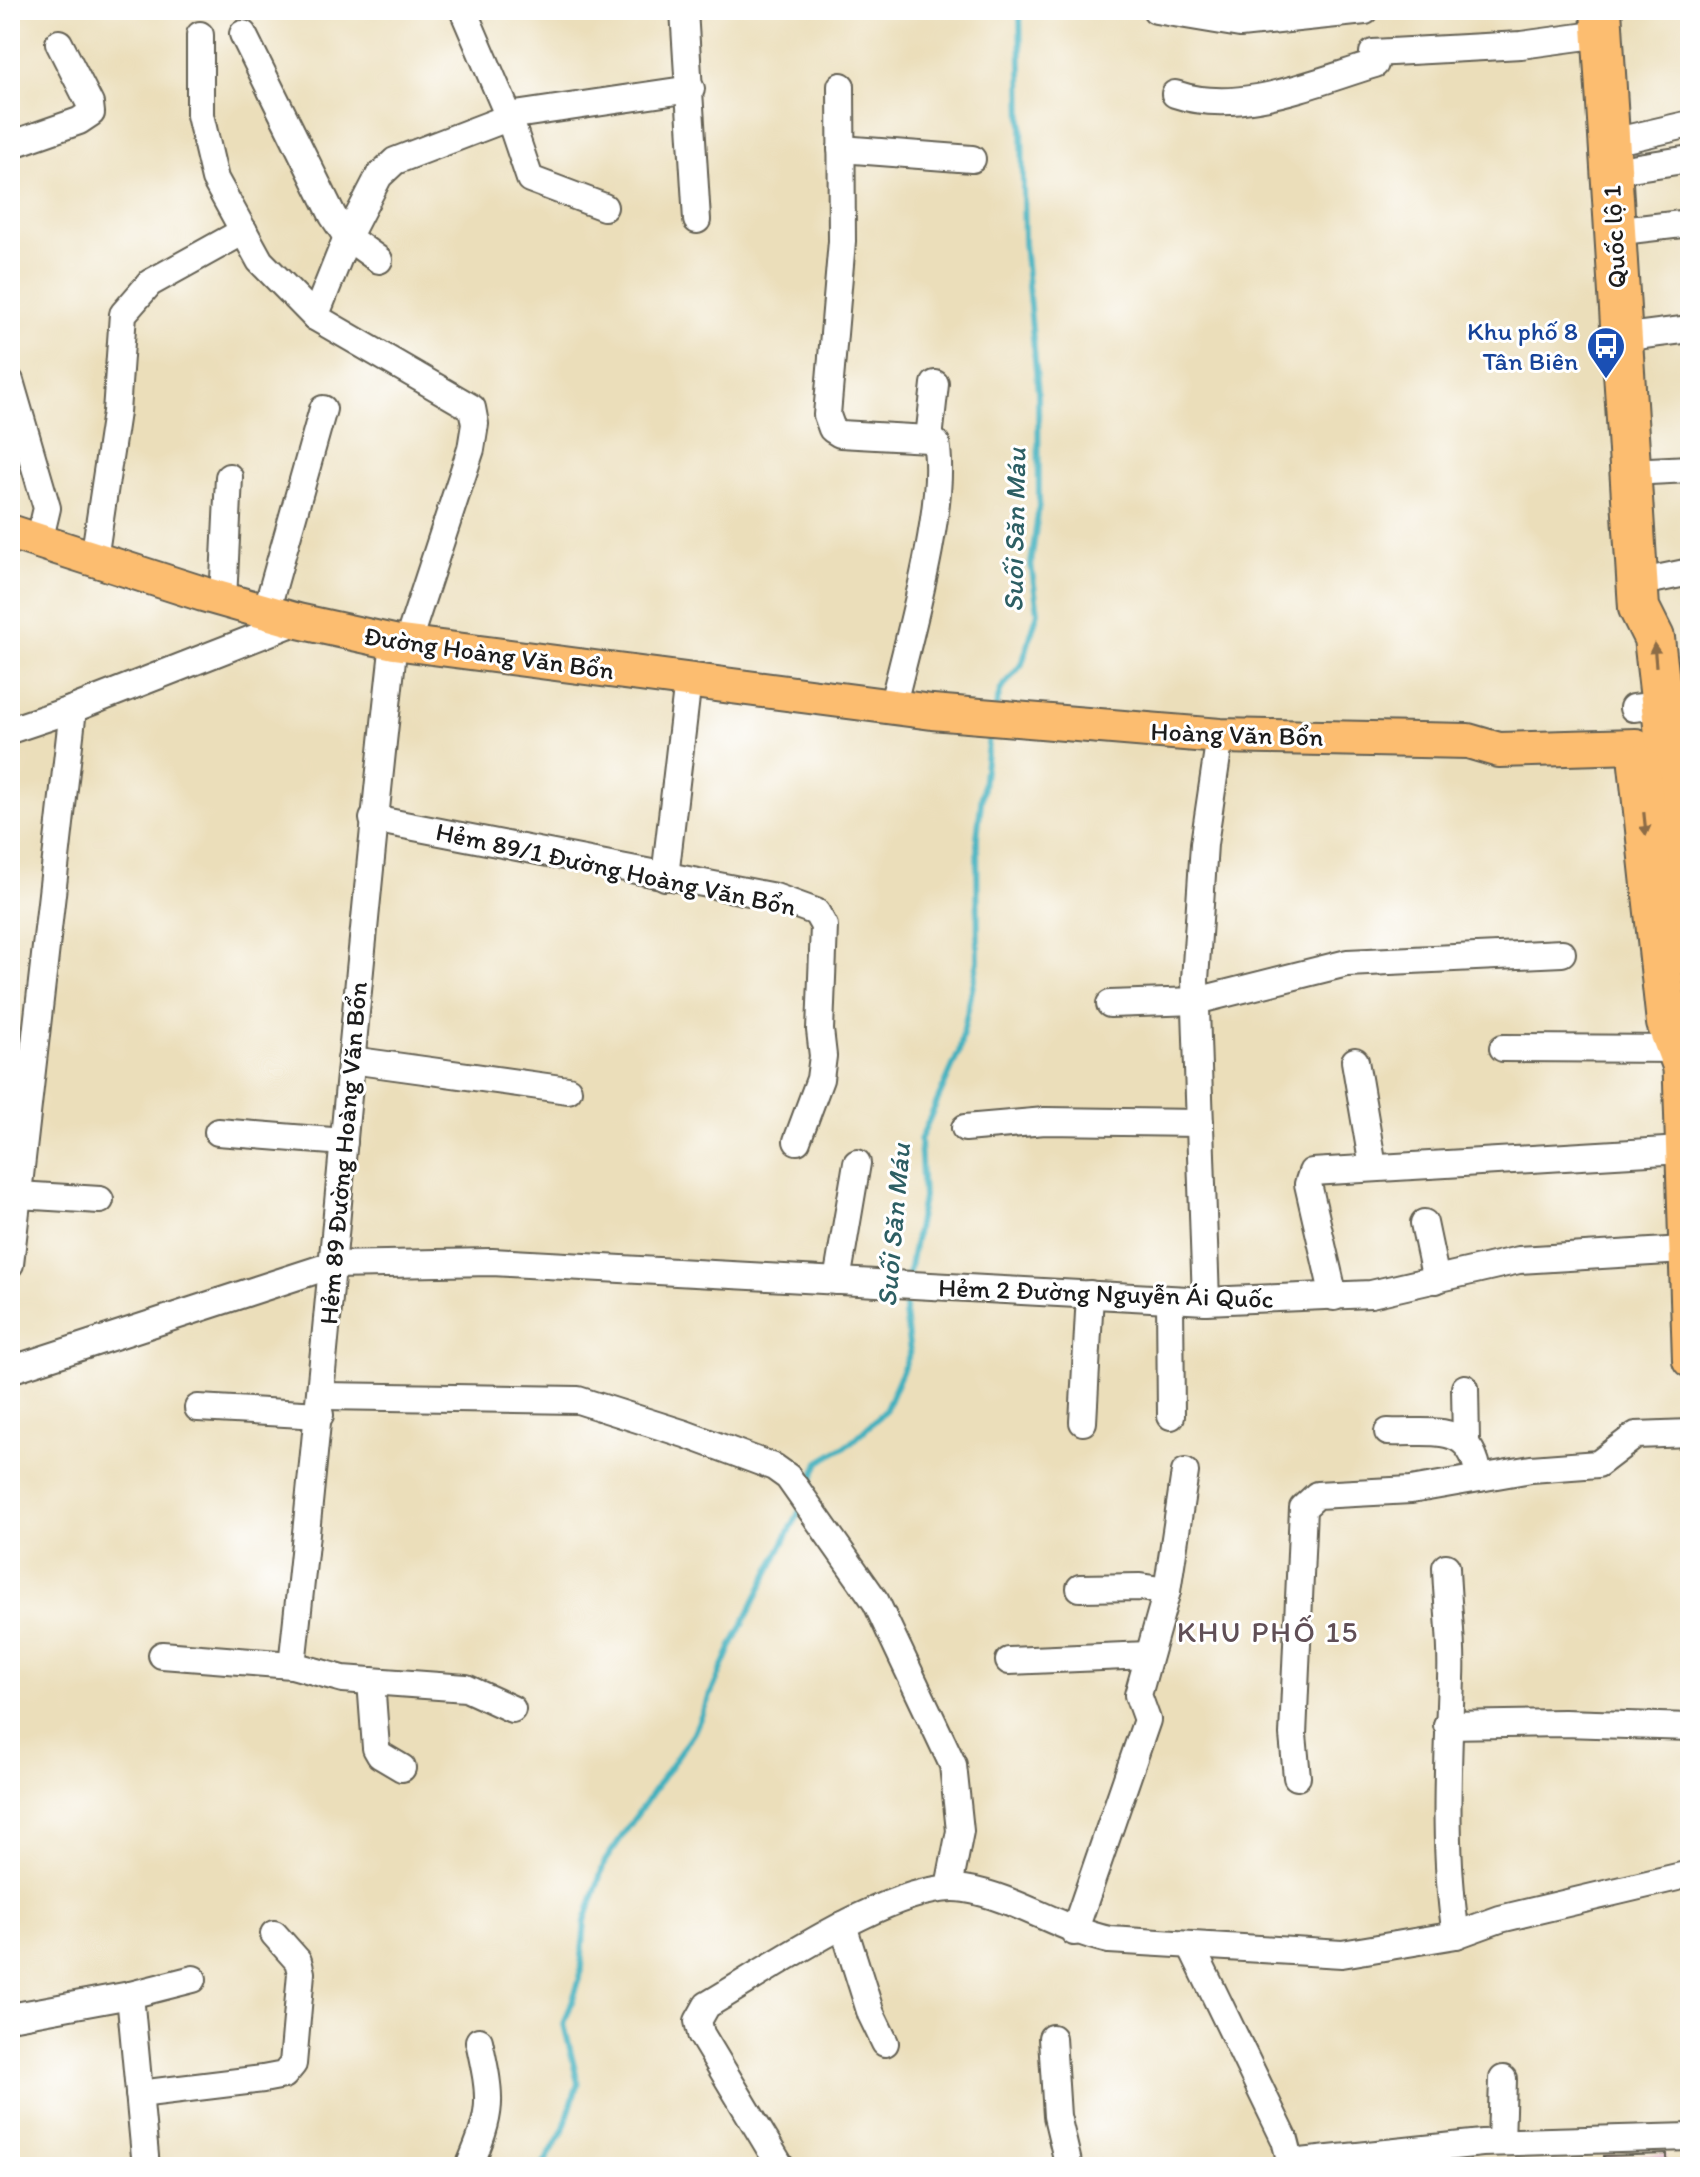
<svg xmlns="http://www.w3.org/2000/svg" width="1700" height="2177" font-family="Itim,sans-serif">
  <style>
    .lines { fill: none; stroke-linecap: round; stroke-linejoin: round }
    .stream { stroke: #41b0bd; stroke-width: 6 }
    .building { fill: #deadc1 }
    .minor-casing { stroke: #646053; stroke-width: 30 }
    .major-casing { stroke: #646053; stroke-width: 38 }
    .highway-casing { stroke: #646053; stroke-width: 44 }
    .minor { stroke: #fff; stroke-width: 26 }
    .major { stroke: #fcbd6f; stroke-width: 34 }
    .highway { stroke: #fcbd6f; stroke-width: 40 }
    .oneway { fill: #8c6c46 }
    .labels { text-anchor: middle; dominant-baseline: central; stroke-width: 6; stroke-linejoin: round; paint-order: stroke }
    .street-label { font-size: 26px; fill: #1c1c1c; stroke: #fff }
    .transit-label { font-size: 26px; fill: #164399; stroke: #fff; text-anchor: end }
    .water-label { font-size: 28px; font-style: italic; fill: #2d5f64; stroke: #fff }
    .quarter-label { font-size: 30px; letter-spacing: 2px; fill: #604f56; stroke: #fff }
  </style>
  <rect width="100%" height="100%" fill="#fff"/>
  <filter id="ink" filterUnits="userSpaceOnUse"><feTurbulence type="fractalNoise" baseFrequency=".0125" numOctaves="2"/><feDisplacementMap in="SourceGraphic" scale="16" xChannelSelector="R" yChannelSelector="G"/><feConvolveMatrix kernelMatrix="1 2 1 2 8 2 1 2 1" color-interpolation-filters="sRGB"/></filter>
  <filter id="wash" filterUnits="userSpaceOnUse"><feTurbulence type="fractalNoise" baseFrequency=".006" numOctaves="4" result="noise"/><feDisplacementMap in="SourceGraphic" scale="32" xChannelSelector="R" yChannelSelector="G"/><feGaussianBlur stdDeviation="1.8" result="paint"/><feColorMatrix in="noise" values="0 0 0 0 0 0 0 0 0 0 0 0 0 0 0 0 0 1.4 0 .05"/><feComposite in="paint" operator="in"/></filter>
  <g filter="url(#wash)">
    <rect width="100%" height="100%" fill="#ebdeba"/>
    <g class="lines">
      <g class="stream">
        <polyline points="996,706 1001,689 1022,664 1038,612 1031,564 1039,505 1038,392 1024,243 1020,10"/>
        <polyline points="908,1277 923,1198 920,1140 959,1052 978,961 977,837 990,728"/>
        <polyline points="807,1492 819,1462 851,1443 885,1411 910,1353 905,1313 906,1292"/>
        <polyline points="542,2167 563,2131 578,2083 564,2024 580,1979 585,1921 605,1861 694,1732 732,1646 800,1510"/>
      </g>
    </g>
    <g id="blocks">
      <polygon class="building" points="1667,2154 1667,2167 1604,2167 1604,2156"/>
    </g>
  </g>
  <g filter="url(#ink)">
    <use href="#blocks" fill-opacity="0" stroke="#646053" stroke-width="2"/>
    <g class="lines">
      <defs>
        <g id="minor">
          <polyline points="463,10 509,117 530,179 604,207"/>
          <polyline points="684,10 697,220"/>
          <polyline points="1156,10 1240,24 1365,11"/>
          <polyline points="243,34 333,216 347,237 379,260"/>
          <polyline points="200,35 200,115 215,179 260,261 315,317 472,408 475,424 471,449 407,644"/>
          <polyline points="1373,53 1521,45 1602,34"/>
          <path d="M841,86L842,241L827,415L832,429L840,434L929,439L936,443C948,502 907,645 892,708"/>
          <path d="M1175,94C1239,116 1312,83 1375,64"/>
          <polyline points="1608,143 1690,124"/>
          <polyline points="10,145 79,121 91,113 90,104 59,43"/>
          <polyline points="841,149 972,159"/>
          <polyline points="1611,171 1690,159"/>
          <polyline points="1613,232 1690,223"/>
          <polyline points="315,317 345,242 379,176 395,161 515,115 691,89"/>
          <polyline points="1620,338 1690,329"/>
          <polyline points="10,381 47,508 39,542"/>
          <polyline points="929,439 935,384"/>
          <polyline points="1629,472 1690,469"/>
          <polyline points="94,559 116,412 123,314 150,283 244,231"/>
          <polyline points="1637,583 1690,572"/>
          <polyline points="223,600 229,477"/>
          <polyline points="266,612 323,409"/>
          <polyline points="1633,708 1690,702"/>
          <polyline points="10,730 73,709 298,621"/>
          <polyline points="373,819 775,897 816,912 824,926 820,1030 823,1056 820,1079 797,1141"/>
          <polyline points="665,877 688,680"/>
          <polyline points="1110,1004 1196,1001 1347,963 1562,953"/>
          <polyline points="1503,1048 1680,1049"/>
          <polyline points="351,1060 568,1090"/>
          <polyline points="1355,1061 1373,1167"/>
          <polyline points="965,1128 1045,1121 1200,1123"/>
          <polyline points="218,1132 344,1142"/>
          <polyline points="18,1195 100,1200"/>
          <polyline points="1424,1223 1436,1280"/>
          <polyline points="10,1264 73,709"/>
          <polyline points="837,1281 857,1163"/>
          <polyline points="1334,1297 1308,1184 1312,1172 1682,1150"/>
          <polyline points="1170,1300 1171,1416"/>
          <polyline points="1206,1301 1195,980 1204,844 1220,736"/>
          <polyline points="10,1370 332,1265 492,1262 1206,1301 1371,1294 1519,1260 1684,1250"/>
          <polyline points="1465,1388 1466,1441"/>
          <polyline points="322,1396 578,1400 685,1434 774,1467 788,1477 876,1602 953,1765 960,1831 949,1887"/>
          <polyline points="198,1408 320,1415"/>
          <polyline points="1083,1422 1090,1294"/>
          <path d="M1388,1432C1435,1434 1472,1421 1479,1478"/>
          <path d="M1446,1567C1447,1604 1453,1642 1451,1678C1448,1764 1443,1849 1456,1935"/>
          <polyline points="1167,1591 1185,1472"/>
          <polyline points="162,1655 292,1665 343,1679 466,1688 512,1709"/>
          <polyline points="1009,1661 1148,1655"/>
          <path d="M292,1665C330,1324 355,982 394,642"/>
          <polyline points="371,1681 376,1748 380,1755 402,1768"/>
          <polyline points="1447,1725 1564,1723 1690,1727"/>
          <polyline points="1297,1777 1293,1735 1303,1508 1317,1495 1411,1490 1531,1469 1598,1464 1636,1435 1690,1433"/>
          <polyline points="843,1925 871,2014 885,2043"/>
          <polyline points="1074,1932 1147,1720 1138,1695 1167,1591 1140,1587 1080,1588"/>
          <polyline points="1191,1946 1285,2140 1292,2167"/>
          <polyline points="130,1995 146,2167"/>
          <polyline points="10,2017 130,1995 193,1979"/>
          <polyline points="1052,2038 1057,2116 1069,2167"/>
          <polyline points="139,2094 263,2079 284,2075 293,2064 301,1973 298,1961 274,1934"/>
          <polyline points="1501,2142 1503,2079"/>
          <polyline points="1291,2163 1482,2143 1690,2137"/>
          <path d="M469,2167C493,2111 492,2101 479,2041"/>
          <path d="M781,2167L701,2034L698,2021L707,2005C766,1971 899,1878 965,1889C1015,1897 1059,1929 1109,1940L1342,1954L1456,1935L1500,1919L1690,1874"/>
        </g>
        <g id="major">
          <polyline points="10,532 203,594 298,621 394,642 932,712 1220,736 1468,741 1499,750 1636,746"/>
          <polyline points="1680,1053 1690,1360"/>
        </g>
        <g id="highway">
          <polyline points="1601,10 1639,608 1654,638 1690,952"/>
          <polyline points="1639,765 1667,1023 1690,1084"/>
        </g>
      </defs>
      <use href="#minor" class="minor-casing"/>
      <use href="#major" class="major-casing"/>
      <use href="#highway" class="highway-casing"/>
      <use href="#minor" class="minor"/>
      <use href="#major" class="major"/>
      <use href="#highway" class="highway"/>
    </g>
    <defs><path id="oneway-solid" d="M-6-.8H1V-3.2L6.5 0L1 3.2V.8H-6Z" transform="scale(2)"/></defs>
    <g class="oneway">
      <use href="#oneway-solid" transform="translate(1655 655) rotate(-95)"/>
      <use href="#oneway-solid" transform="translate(1645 824) rotate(84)"/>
    </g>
  </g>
  <defs>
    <symbol id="bus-pin" viewBox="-11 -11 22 30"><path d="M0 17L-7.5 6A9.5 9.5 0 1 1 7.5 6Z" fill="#1a4fb4" stroke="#fff"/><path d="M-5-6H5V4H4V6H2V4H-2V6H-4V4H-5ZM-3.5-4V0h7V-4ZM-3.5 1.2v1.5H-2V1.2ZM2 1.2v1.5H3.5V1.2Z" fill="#fff"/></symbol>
  </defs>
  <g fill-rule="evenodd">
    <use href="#bus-pin" x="1584" y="324" width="44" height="60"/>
  </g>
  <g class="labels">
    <g class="street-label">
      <text transform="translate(1614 237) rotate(-93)">Quốc lộ 1</text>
      <text transform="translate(489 653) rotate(8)">Đường Hoàng Văn Bổn</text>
      <text transform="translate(1237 734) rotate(2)">Hoàng Văn Bổn</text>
      <text transform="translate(616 869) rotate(12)">Hẻm 89/1 Đường Hoàng Văn Bổn</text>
      <text transform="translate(343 1153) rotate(-85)">Hẻm 89 Đường Hoàng Văn Bổn</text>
      <text transform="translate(1106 1293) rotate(2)">Hẻm 2 Đường Nguyễn Ái Quốc</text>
    </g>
    <g class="transit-label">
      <text x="1578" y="331">Khu phố 8<tspan x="1578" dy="30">Tân Biên</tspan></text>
    </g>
    <g class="water-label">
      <text transform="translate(1014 530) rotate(-89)">Suối Săn Máu</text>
      <text transform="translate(893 1225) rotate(-85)">Suối Săn Máu</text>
    </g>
    <g class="quarter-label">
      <text x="1268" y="1631">KHU PHỐ 15</text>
    </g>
  </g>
  <rect width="1700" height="2177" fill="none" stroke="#fff" stroke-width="40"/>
</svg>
